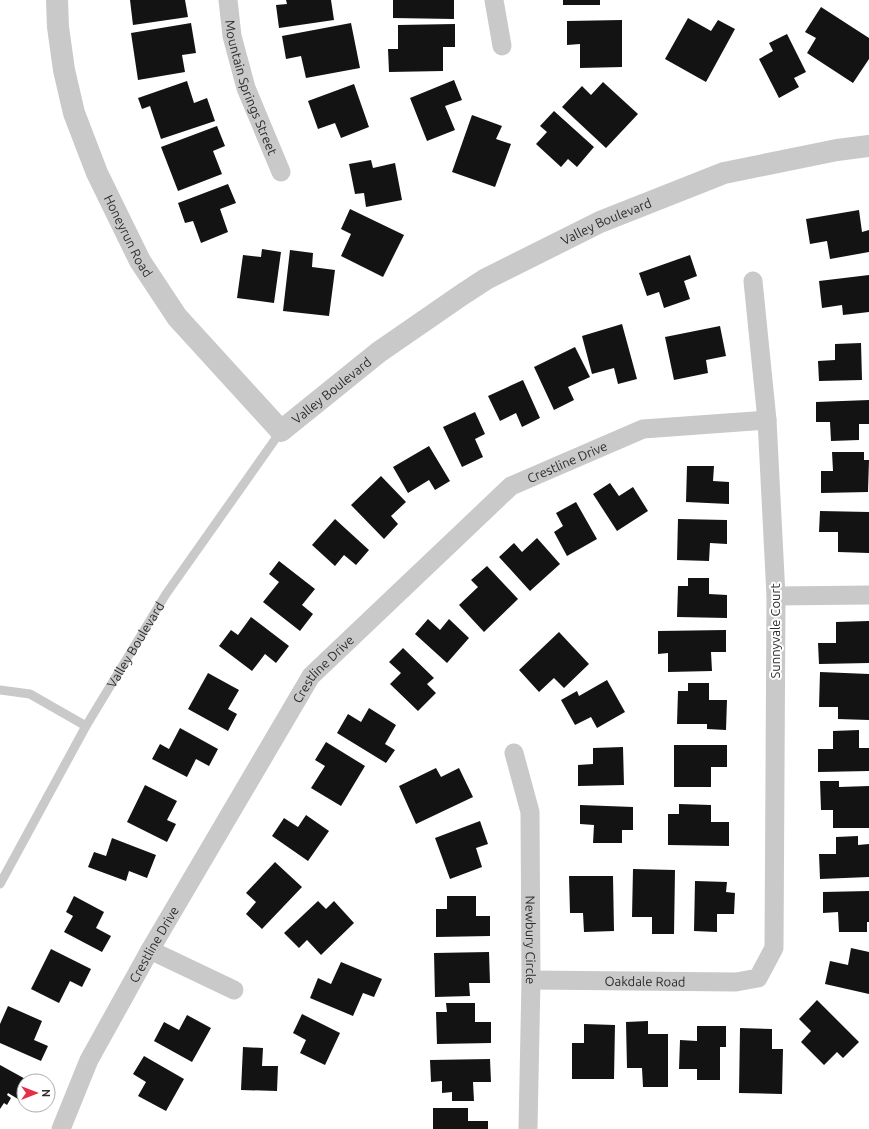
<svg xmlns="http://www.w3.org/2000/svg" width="869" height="1129" font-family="Ubuntu,sans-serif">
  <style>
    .building { fill: #131313 }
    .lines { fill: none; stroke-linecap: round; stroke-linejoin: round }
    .service { stroke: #c9c9c9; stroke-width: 9 }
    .minor { stroke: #c9c9c9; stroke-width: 19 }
    .tertiary { stroke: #c9c9c9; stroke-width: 22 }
    .labels { text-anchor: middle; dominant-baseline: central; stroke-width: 4; stroke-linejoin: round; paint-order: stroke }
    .street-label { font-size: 13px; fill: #2c2c2c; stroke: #fff }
  </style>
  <rect width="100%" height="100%" fill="#fff"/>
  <g class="building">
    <polygon points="130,0 185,0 188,17 133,25"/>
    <polygon points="286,0 331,0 334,20 279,28 276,5 287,4"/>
    <polygon points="393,0 454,0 454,19 393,18"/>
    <rect x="563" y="0" width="37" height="5"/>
    <polygon points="821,7 869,38 869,59 853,83 807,53 816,38 805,32"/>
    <polygon points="688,18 711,31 718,20 735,29 706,82 665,59"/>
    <polygon points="622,20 622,67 580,68 580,44 567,45 567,21"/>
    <polygon points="191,23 196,53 182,55 185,72 138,80 131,33"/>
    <polygon points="351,23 360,68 306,78 301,56 286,59 282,36"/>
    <polygon points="455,24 455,47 443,47 443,71 389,72 388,49 398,49 398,25"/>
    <polygon points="787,34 806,72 794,78 799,87 779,98 759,59 773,51 769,43"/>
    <polygon points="454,80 462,100 445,106 455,130 427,141 410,98"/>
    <polygon points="187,81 194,103 207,98 215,121 161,139 150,106 142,109 138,98"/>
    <polygon points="603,82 638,114 606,148 562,107 582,86 591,95"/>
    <polygon points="354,84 369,127 341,138 335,123 318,129 308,101"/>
    <polygon points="554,111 594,147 577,167 568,159 561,167 536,144 547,132 540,126"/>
    <polygon points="472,115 502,126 496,139 511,144 495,187 452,172"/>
    <polygon points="217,126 225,146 213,151 222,174 178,191 161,147"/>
    <polygon points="371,160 373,168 395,163 402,200 366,207 364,193 355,194 349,164"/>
    <polygon points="228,184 236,203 220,209 228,232 201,243 193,221 185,223 178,203"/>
    <polygon points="350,209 404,235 383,277 341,256 351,234 341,229"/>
    <polygon points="859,210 862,232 869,230 869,252 830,259 827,241 810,244 806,219"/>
    <polygon points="262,249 281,252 274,303 237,298 243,255 261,257"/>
    <polygon points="290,250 313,253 312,267 335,270 329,316 283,311"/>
    <polygon points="690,255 697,276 684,281 690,299 664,308 659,292 647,296 639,273"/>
    <polygon points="869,275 869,312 843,315 842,305 822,308 819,281"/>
    <polygon points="622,324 637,379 618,384 614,368 592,374 582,336"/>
    <polygon points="720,326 726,356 706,360 708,373 674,380 665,337"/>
    <polygon points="861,343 862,380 819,381 818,361 835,360 835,344"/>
    <polygon points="575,347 590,377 568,387 574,400 554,410 534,367"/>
    <polygon points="523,380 540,418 522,427 516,413 500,421 488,396"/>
    <polygon points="869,400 869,424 859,424 859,440 831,441 830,422 816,422 816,402"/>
    <polygon points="475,412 485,434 475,439 483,457 462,467 443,427"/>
    <polygon points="429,446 450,481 435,490 429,480 408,493 393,467"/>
    <polygon points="832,452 864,452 864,460 869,460 868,492 821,493 821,471 833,471"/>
    <polygon points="687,466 714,466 713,481 729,482 729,504 686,502"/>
    <polygon points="381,476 406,502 391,516 398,524 384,539 351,505"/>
    <polygon points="610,483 619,496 633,487 648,511 617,531 593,494"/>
    <polygon points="576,502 597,539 567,556 554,532 563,526 556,513"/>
    <polygon points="820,511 869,512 869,553 838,552 838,532 819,532"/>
    <polygon points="335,519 369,550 356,565 344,555 335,566 312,545"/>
    <polygon points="678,519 727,520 727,544 710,543 709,561 677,560"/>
    <polygon points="537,538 560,564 530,591 499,557 514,543 522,552"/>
    <polygon points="279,561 315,589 302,605 313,614 300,631 263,602 279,582 269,574"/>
    <polygon points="487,566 518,599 484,632 459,605 478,587 471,580"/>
    <polygon points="688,578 709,578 709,594 727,595 727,618 677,617 678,586 688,586"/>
    <polygon points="251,617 289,646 276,663 265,654 252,671 219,646 231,630 238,635"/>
    <polygon points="428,619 440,630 449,619 469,638 447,663 415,634"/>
    <polygon points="869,621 869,663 819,664 818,643 836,643 836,622"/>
    <polygon points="726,630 726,652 711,652 712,671 668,672 668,653 658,654 658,631"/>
    <polygon points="559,632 589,664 564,688 554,678 539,692 519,670"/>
    <polygon points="403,648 434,678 427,684 436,693 418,711 390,684 401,673 389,662"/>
    <polygon points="820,672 869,674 869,720 838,719 838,707 819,707"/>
    <polygon points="208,673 239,690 228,709 237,714 228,731 188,709"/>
    <polygon points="607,680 625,712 597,728 591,717 575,725 561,700 577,691 579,696"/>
    <polygon points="688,683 709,683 709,700 727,700 726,730 707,729 707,724 677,724 678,691 688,691"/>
    <polygon points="369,708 396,725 385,744 395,750 386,763 337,733 348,714 361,722"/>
    <polygon points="180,728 218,749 209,766 196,759 187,777 152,759 160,744 169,749"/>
    <polygon points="859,730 859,748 869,748 869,771 818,772 818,749 833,749 833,731"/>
    <polygon points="326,742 365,766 341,806 311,788 325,766 315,760"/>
    <polygon points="674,745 727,745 727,767 711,767 711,787 674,787"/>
    <polygon points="623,747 624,785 578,786 578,765 593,764 593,748"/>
    <polygon points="436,768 441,777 459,768 473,797 416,824 399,786"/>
    <polygon points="820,781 839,781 839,787 869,786 869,828 833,828 833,810 821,810"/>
    <polygon points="145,785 177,801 167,820 176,824 167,842 127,822"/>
    <polygon points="679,804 711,805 711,822 729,822 729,846 668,845 668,814 679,814"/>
    <polygon points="580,805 633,807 633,830 622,830 622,843 593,843 594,825 580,824"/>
    <polygon points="306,815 329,831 308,861 272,836 284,818 298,827"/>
    <polygon points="480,821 488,844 476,848 482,867 450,879 435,838"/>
    <polygon points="858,836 858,845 869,844 869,877 820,879 819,854 836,854 836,837"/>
    <polygon points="112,838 156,855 147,878 129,871 126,881 88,867 94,852 106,856"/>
    <polygon points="275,862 302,887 262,929 246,914 256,902 246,893"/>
    <polygon points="633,869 675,870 674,934 652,934 652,917 632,917"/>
    <polygon points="569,876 613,876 614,931 584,932 583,913 570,913"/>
    <polygon points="695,881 727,882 726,892 735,893 734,914 717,914 717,932 694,931"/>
    <polygon points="869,891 869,922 867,922 867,932 839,932 838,912 823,913 823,892"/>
    <polygon points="74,896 104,912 96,928 111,936 102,952 64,932 73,916 66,912"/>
    <polygon points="447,896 476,896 476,916 490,916 490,936 436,937 436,909 447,909"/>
    <polygon points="318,901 326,909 334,901 354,923 321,955 307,940 299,948 284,933"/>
    <polygon points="851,948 869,952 869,994 825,984 830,961 848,965"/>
    <polygon points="51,949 91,969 82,987 70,981 59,1003 31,989"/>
    <polygon points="489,952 490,983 469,983 470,996 435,997 434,953"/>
    <polygon points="341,962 382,979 374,997 363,993 353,1016 310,998 318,978 331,984"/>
    <polygon points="817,1000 859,1042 843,1058 837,1052 824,1065 801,1042 811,1031 799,1019"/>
    <polygon points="446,1003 475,1003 475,1022 491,1022 491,1043 437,1044 436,1012 447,1012"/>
    <polygon points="8,1006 42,1021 34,1040 48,1046 41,1061 0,1043 0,1024"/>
    <polygon points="302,1014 340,1033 325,1065 300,1053 306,1040 293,1033"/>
    <polygon points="187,1015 211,1028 192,1062 154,1041 164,1022 179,1030"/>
    <polygon points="648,1021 648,1034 668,1034 668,1087 643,1087 642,1068 627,1068 626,1022"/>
    <polygon points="584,1024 615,1025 614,1079 572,1079 572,1043 584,1043"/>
    <polygon points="697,1026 726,1026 726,1047 720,1047 720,1080 697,1080 697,1069 679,1069 680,1040 697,1041"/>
    <polygon points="740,1028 772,1029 772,1049 783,1049 782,1094 739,1093"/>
    <polygon points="243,1047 263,1048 262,1066 278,1066 277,1091 241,1090"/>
    <polygon points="144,1056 184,1079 166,1111 138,1096 146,1082 133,1074"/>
    <polygon points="490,1059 491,1082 473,1082 474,1101 452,1101 452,1092 442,1093 442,1081 431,1082 430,1060"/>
    <polygon points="0,1065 29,1081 24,1081 24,1100 23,1102 8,1093 7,1095 11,1098 7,1105 4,1103 0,1109"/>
    <polygon points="433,1108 468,1108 468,1121 488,1121 488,1129 433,1129"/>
  </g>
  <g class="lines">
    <g class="service">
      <polyline points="0,690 30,694 86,726"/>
      <path id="s1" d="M0,884L86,726L166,594L281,431"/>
    </g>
    <g class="minor">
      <path id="s2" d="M228,0L232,36L246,88L281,172"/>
      <polyline points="494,0 502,46"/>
      <polyline points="776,596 869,595"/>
      <path id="s3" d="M514,753L530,812L531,980L528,1129"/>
      <polyline points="150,950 234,990"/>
      <path id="s4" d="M531,980L736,982L758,978L774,948L776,596L767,420L753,281"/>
      <path id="s5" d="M61,1129L89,1060L150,950L311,676L511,486L643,429L767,420"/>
    </g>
    <path class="tertiary" id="s6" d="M57,0L58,27L64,70L74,113L97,173L140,261L177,317L281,431L379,352L463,294L486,279L600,222L724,173L837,150L869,146"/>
  </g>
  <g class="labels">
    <g class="street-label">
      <text stroke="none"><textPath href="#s2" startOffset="91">Mountain Springs Street</textPath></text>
      <text stroke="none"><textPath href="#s6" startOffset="887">Valley Boulevard</textPath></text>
      <text stroke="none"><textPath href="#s6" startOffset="249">Honeyrun Road</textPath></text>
      <text stroke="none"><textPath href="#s6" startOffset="563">Valley Boulevard</textPath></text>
      <text stroke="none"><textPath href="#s5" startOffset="855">Crestline Drive</textPath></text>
      <text transform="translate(775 631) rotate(-90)">Sunnyvale Court</text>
      <text stroke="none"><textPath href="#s1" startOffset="275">Valley Boulevard</textPath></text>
      <text stroke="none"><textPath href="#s5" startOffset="531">Crestline Drive</textPath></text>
      <text stroke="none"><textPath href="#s3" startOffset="189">Newbury Circle</textPath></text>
      <text stroke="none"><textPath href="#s5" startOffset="207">Crestline Drive</textPath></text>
      <text stroke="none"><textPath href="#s4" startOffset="114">Oakdale Road</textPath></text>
    </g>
  </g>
  <g transform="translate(36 1093) rotate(90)"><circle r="19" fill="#ffffff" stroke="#ababab"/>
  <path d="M0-3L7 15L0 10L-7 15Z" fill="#e32f48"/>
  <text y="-6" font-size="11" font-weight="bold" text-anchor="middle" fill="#2c2c2c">N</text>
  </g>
</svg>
